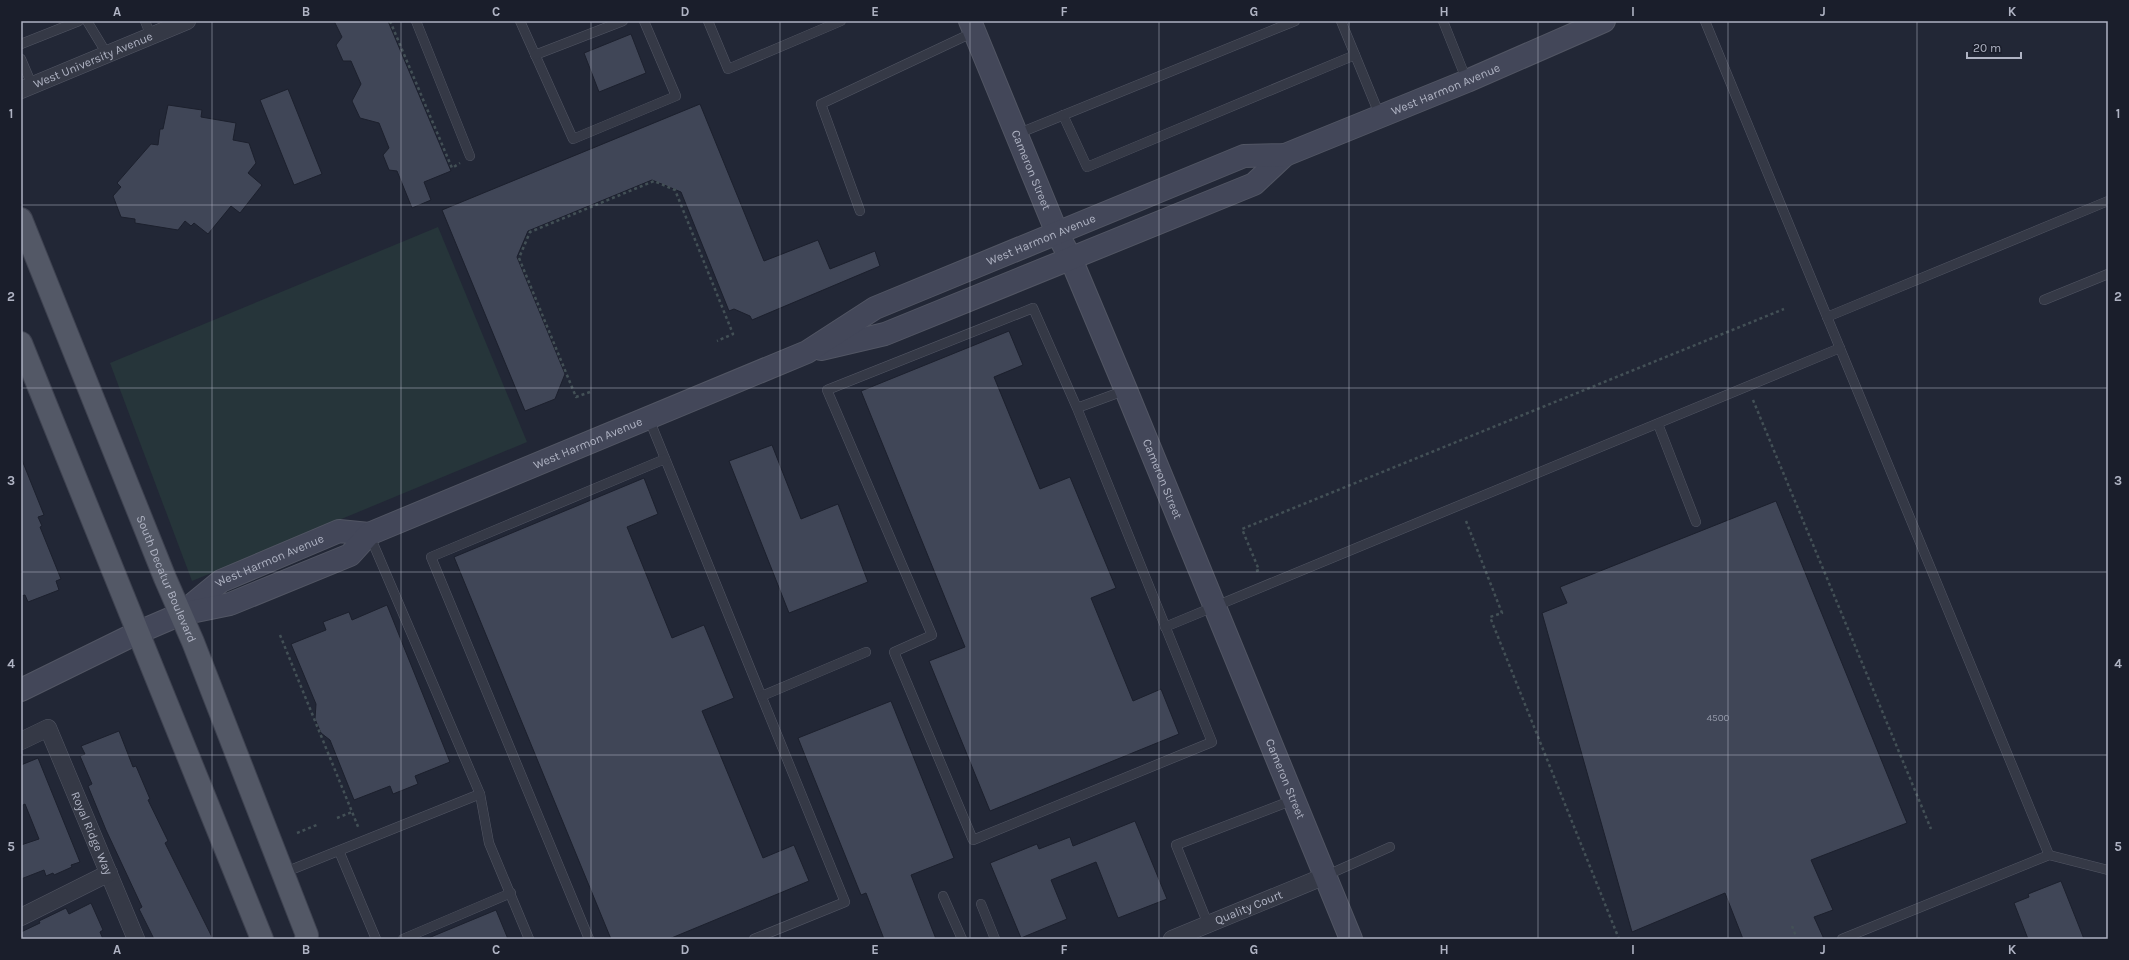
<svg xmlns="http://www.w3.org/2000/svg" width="2129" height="960" font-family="Karla,sans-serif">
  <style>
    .green { fill: #26353a }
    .building { fill: #404657; stroke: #1c202d }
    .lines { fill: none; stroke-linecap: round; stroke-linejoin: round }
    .lane-casing { stroke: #525664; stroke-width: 10 }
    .street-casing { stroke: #525664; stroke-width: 18 }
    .secondary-casing { stroke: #525664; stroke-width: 24 }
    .primary-casing { stroke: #3e4250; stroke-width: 24 }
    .path { stroke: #435056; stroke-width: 2.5; stroke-dasharray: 3 3; stroke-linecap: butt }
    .lane { stroke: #353946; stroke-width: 9 }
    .street { stroke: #353946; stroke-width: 17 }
    .secondary { stroke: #434759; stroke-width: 22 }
    .primary { stroke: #535866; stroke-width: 22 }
    .grid { fill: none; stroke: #afb3c3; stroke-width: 1; stroke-opacity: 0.55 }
    .labels { text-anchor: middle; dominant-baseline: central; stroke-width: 3.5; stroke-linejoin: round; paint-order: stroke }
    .number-label { font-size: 10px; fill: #9398a8 }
    .street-label { font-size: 12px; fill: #afb3c3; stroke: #1a1e2b }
    .neatline { fill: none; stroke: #afb3c3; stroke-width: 1.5 }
    .grid-label { font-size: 13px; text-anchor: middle; font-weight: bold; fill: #afb3c3 }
  </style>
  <rect width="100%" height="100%" fill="#222736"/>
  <polygon class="green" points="438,227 527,442 192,581 110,363"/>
  <g class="building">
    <polygon points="334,21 388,21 451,171 424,182 431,200 412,208 397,171 389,170 383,155 389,148 379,123 360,118 352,101 361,84 351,61 343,61 336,45 342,37"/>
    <polygon points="631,34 646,73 599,92 584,53"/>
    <polygon points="288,89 322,174 294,185 260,100"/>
    <polygon points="700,104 764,261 818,240 830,269 875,251 880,266 752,320 750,316 734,309 729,311 681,192 652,180 528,231 517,257 565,374 555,399 525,411 442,210"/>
    <polygon points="168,105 202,110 201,117 236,123 233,140 249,143 256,163 248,173 262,185 240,213 231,206 208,234 194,223 191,226 185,221 178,230 135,223 135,219 121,217 113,196 121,187 117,183 151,144 158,145 160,129 163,129"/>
    <polygon points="1009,331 1023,365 994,377 1040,489 1070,477 1116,588 1091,598 1133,701 1161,689 1179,734 990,811 929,661 965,647 861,391"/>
    <polygon points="772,445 801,519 838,504 868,582 789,613 729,461"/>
    <polygon points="22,460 44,515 38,517 42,526 40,527 61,579 56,581 59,590 28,602 25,595 21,596"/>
    <polygon points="644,478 658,514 627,527 672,638 704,625 734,698 702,711 763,858 794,845 809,881 669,939 611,939 454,557"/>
    <polygon points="1776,501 1907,823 1811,860 1833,910 1814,917 1824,939 1743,939 1725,893 1632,932 1542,613 1567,603 1560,587"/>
    <polygon points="387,605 450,762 415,776 418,784 393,794 390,786 354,800 330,740 321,733 315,719 316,704 291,644 326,630 323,622 349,612 352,620"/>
    <polygon points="891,701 954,858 911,875 936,939 884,939 866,893 861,895 798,738"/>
    <polygon points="119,731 133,767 136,766 150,799 148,800 168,841 165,843 213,939 154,939 139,909 142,907 106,830 88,786 92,784 80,756 85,754 81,746"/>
    <polygon points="38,758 80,862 71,865 72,867 54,875 53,873 46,876 44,870 21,879 21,845 39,839 25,804 21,806 21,765"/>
    <polygon points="1135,821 1167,899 1118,918 1096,862 1051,880 1067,919 1021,938 990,863 1037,844 1039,849 1070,837 1073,846"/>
    <polygon points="2061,881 2084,939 2028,939 2014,903 2029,897 2028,894"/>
    <polygon points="91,903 103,930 100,932 103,939 21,939 21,932 40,923 39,921 66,908 69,914"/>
    <polygon points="496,910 508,939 426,939"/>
  </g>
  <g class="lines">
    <defs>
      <g id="lane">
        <polyline points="87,21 107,54"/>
        <polyline points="145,21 151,36"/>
        <polyline points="416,21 470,156"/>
        <polyline points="520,21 573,139 676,96 644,21"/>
        <polyline points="708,21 728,69 841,21"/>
        <polyline points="1443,21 1467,81"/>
        <polyline points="1705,21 2049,855"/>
        <polyline points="21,44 79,21"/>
        <polyline points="535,55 623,21"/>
        <polyline points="1355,55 1380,116"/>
        <polyline points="21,59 32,85"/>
        <polyline points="1063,115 1087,167 1355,55 1341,21"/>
        <polyline points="1017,134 1295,21"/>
        <polyline points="860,211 821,104 974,32"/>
        <polyline points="2044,300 2108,274"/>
        <polyline points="1827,317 2108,201"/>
        <polyline points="1077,408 1212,742 973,840 894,652 932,635 827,390 1033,308 1077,408 1126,390"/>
        <polyline points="649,419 845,902 754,939"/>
        <polyline points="1658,424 1696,522"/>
        <polyline points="369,534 480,794 489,843 529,939"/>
        <polyline points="1165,627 1840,348"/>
        <polyline points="762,696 866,652"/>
        <polyline points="339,851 376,939"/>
        <polyline points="283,873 480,794"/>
        <polyline points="1325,876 1390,847"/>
        <polyline points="943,896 962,939"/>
        <polyline points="981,904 995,939"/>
        <polyline points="1208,924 1176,845 1293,800"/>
        <polyline points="403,939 511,893"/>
        <polyline points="589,939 431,557 665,459"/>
        <polyline points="1842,939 2049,855 2108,870"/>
      </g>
      <g id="street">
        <path id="s1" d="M21,90L187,21"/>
        <path id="s2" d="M21,741L48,728L136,939"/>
        <polyline points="21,917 109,873"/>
        <path id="s3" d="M1172,939L1325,876"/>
      </g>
      <g id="secondary">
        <path id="s4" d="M970,21L1057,233L1071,259L1126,390L1351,939"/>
        <polyline points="821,349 885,334 1254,184 1285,155"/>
        <path id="s5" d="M182,613L221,581L339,531L369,534"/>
        <path id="s6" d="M21,690L139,632L181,614L230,604L350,555L369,534L807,352L875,308L1244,156L1285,155L1467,81L1604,21"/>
      </g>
      <g id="primary">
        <path id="s7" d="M21,219L165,578L193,642L307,935L306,939"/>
        <polyline points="21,343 262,939"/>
      </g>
    </defs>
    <use href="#lane" class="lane-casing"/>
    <use href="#street" class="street-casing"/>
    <use href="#secondary" class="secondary-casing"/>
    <use href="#primary" class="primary-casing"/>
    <g class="path">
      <polyline points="390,21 452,168 460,163"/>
      <polyline points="590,392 576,397 519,258 530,232 654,181 675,190 733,334 717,341"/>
      <polyline points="1753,400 1931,829"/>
      <polyline points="1466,521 1502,613 1490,617 1619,939"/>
      <polyline points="1256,571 1259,570 1242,529 1784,309"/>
      <polyline points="280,635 359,829"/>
      <polyline points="337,818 352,812"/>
      <polyline points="297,833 319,824"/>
      <polyline points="1792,926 1797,939"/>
    </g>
    <use href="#lane" class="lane"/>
    <use href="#street" class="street"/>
    <use href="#secondary" class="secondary"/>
    <use href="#primary" class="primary"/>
  </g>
  <path class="grid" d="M212,21V939M401,21V939M591,21V939M780,21V939M970,21V939M1159,21V939M1349,21V939M1538,21V939M1728,21V939M1917,21V939M21,205H2108M21,388H2108M21,572H2108M21,755H2108"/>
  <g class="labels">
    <g class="number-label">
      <text x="1718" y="718">4500</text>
    </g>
    <g class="street-label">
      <text stroke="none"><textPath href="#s1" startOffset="78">West University Avenue</textPath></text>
      <text stroke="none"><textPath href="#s6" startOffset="1554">West Harmon Avenue</textPath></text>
      <text stroke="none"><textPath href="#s4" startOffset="161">Cameron Street</textPath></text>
      <text stroke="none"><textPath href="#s6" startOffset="1120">West Harmon Avenue</textPath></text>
      <text stroke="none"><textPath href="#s6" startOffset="622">West Harmon Avenue</textPath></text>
      <text stroke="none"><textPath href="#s4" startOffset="497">Cameron Street</textPath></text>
      <text stroke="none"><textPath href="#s5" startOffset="103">West Harmon Avenue</textPath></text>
      <text stroke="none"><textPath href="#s7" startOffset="388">South Decatur Boulevard</textPath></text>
      <text stroke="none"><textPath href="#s4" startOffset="821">Cameron Street</textPath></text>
      <text stroke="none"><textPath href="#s2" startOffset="144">Royal Ridge Way</textPath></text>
      <text stroke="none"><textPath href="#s3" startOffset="83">Quality Court</textPath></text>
    </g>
  </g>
  <rect width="2129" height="960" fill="none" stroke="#1a1e2b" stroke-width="44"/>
  <path d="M1967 52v6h54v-6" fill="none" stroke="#afb3c3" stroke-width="2"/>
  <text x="1973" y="52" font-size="12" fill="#afb3c3" stroke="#1a1e2b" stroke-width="3" paint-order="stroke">20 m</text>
  <rect x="22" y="22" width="2085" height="916" class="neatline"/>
  <g class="grid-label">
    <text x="117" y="16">A</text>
    <text x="306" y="16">B</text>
    <text x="496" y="16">C</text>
    <text x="685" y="16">D</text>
    <text x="875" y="16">E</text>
    <text x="1064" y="16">F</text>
    <text x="1254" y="16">G</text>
    <text x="1444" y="16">H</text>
    <text x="1633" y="16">I</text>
    <text x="1823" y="16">J</text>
    <text x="2012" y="16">K</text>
    <text x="11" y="118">1</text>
    <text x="2118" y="118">1</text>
    <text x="11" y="301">2</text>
    <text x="2118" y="301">2</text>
    <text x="11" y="485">3</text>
    <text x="2118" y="485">3</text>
    <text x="11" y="668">4</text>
    <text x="2118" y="668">4</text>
    <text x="11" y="851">5</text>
    <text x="2118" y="851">5</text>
    <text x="117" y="954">A</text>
    <text x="306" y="954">B</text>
    <text x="496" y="954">C</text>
    <text x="685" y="954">D</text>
    <text x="875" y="954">E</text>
    <text x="1064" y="954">F</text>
    <text x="1254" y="954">G</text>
    <text x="1444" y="954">H</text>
    <text x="1633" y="954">I</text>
    <text x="1823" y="954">J</text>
    <text x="2012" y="954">K</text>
  </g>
</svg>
